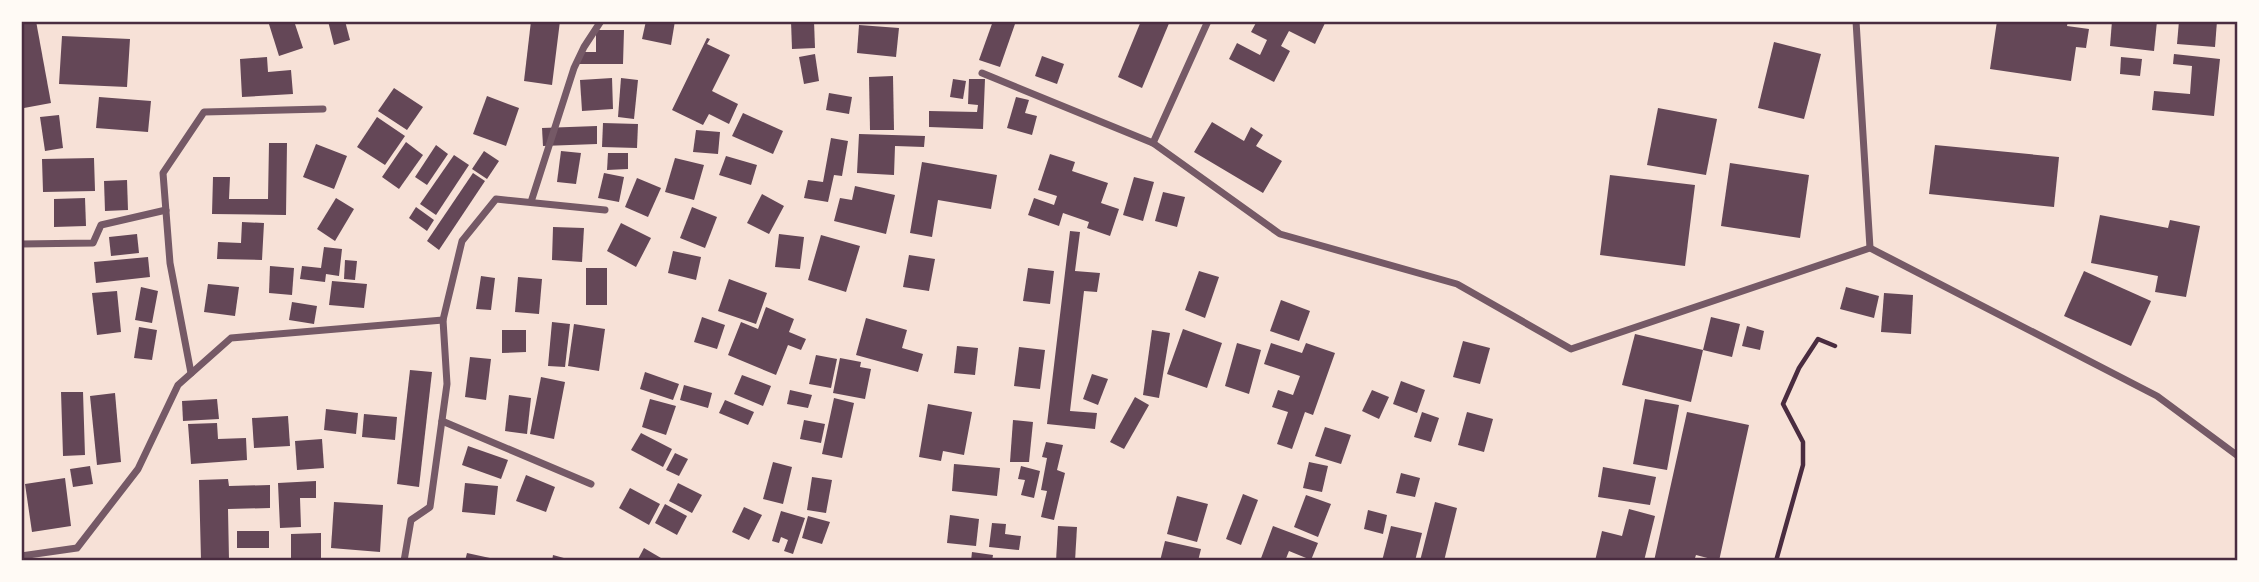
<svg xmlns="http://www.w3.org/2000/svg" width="2259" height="582" font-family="Montserrat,sans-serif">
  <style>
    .building { fill: #644757 }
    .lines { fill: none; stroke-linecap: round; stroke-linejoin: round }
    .path { stroke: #4a2c40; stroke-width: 4.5 }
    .minor { stroke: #755966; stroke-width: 7 }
    .neatline { fill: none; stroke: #4a2c40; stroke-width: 2.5 }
  </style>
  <rect width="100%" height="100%" fill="#f7e1d7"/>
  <g class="building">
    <polygon points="27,21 36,21 51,103 24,108 21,94 21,22"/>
    <polygon points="268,21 294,21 303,48 279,56"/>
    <polygon points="328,21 345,21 350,40 334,45"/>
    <polygon points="531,21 560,21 552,85 524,81"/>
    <polygon points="646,21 675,21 671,45 642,39"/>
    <polygon points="791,21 814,21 815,48 792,49"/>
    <polygon points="993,21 1006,21 1015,24 1000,67 979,60"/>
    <polygon points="1141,21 1170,21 1142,88 1118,77"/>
    <polygon points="1257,21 1326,21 1315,44 1289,31 1281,46 1290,51 1274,82 1229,59 1237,43 1260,55 1267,40 1251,32"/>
    <polygon points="1997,21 2068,21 2067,26 2089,29 2086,48 2076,47 2071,81 1990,69"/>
    <polygon points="2112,21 2157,21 2154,51 2110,46"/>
    <polygon points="2179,21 2217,21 2215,47 2177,44"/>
    <polygon points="859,25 899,28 896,57 857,53"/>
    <polygon points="596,30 624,30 623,64 578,64 578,52 596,52"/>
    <polygon points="62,36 130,39 127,87 59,84"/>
    <polygon points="707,38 710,39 707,44 730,55 712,91 738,104 729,124 709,114 703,125 672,110"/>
    <polygon points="1774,42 1821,54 1804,119 1758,108"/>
    <polygon points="815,54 819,81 804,84 799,57"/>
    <polygon points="2174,54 2220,59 2214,116 2152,110 2154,91 2190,94 2192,66 2173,64"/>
    <polygon points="1042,56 1064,64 1057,84 1035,76"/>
    <polygon points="267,57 268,72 291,70 293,94 242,97 240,59"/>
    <polygon points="2121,57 2142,59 2140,76 2120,74"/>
    <polygon points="893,76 894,130 870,130 869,77"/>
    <polygon points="612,78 613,109 582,111 580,80"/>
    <polygon points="621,78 638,80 634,119 618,117"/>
    <polygon points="953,79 966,81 963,99 950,97"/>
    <polygon points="969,79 985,79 983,129 929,127 929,111 977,112 978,105 968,104"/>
    <polygon points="394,88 423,107 407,130 378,111"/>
    <polygon points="829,93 852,97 849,114 826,110"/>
    <polygon points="487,96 519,108 506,146 473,134"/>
    <polygon points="99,97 151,101 148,132 96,128"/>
    <polygon points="1016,97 1029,100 1025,113 1037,116 1032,135 1007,128"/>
    <polygon points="1658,108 1717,119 1706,175 1647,165"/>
    <polygon points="743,113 783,131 773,154 732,136"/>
    <polygon points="59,115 63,148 45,151 40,117"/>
    <polygon points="377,117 405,136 385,165 357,147"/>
    <polygon points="1212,122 1244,141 1251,127 1263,135 1256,146 1282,161 1263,193 1194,152"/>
    <polygon points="603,123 638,124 637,148 602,147"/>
    <polygon points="597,126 597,144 543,146 542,128"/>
    <polygon points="696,130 720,132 718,154 693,152"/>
    <polygon points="859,134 925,136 924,147 895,146 894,175 857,173"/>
    <polygon points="831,138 848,141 842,176 834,175 828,202 804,198 808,180 823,182"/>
    <polygon points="406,142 423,155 399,189 382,177"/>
    <polygon points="269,143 287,143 286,215 212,214 213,177 230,177 229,199 268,199"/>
    <polygon points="316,144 347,156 334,189 303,177"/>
    <polygon points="436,145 448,154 427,185 415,177"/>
    <polygon points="1935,145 2059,157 2054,207 1929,194"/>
    <polygon points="484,151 499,161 487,179 472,169"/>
    <polygon points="561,151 581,153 576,184 557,182"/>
    <polygon points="608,153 628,153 628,169 607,170"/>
    <polygon points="1050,154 1075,162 1072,171 1108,183 1101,203 1119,209 1110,236 1087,228 1089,222 1063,213 1059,226 1028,215 1034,198 1054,205 1057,196 1038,190"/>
    <polygon points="454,155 469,165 436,215 420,204"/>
    <polygon points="726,156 757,165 751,185 719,175"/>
    <polygon points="94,158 95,191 43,192 42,159"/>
    <polygon points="675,158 704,165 694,200 665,192"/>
    <polygon points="922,162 997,175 991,209 938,200 932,237 910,233"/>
    <polygon points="1730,163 1809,175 1800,238 1721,226"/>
    <polygon points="473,173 485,181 439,250 427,241"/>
    <polygon points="604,173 624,177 619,202 598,198"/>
    <polygon points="1610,175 1695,185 1685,266 1600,255"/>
    <polygon points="1134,177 1154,182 1143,221 1123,215"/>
    <polygon points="637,178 661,188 648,217 625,207"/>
    <polygon points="127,180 128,210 105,211 104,181"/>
    <polygon points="855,186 895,195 886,234 834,221 840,198 852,200"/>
    <polygon points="1163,192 1185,197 1177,227 1155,221"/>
    <polygon points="762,194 784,206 769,234 747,223"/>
    <polygon points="85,198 86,226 54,227 54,199"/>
    <polygon points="336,198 354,209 335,241 317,229"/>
    <polygon points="416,207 434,220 427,231 409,218"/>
    <polygon points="692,207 717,217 705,248 680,238"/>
    <polygon points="2100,215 2168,228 2170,220 2200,226 2186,297 2155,292 2158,276 2091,263"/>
    <polygon points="242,222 264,223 262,260 217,259 218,242 241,243"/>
    <polygon points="621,223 651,238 636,267 607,251"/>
    <polygon points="553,227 584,228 582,262 552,260"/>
    <polygon points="1070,231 1080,232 1075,271 1100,273 1097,292 1084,291 1070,411 1097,413 1095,429 1047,424"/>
    <polygon points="137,234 139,253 111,256 109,237"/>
    <polygon points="779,234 804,237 800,269 775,267"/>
    <polygon points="821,235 860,246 846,292 808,280"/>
    <polygon points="324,247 342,249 339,276 326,274 325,282 300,279 302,266 321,268"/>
    <polygon points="673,251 701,257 696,280 668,273"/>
    <polygon points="909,255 935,259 929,291 903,287"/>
    <polygon points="148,257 150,277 96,283 94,262"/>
    <polygon points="345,260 357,261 355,280 344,279"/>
    <polygon points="270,266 294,268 292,295 269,293"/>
    <rect x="586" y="268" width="21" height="37"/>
    <polygon points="1028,268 1054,271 1050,304 1023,301"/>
    <polygon points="1199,271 1219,277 1205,318 1185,310"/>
    <polygon points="2084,271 2151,301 2131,346 2064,316"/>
    <polygon points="481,276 495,278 491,310 476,309"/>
    <polygon points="518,277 542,279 539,314 515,312"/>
    <polygon points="729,279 767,293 756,324 718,311"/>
    <polygon points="332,281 367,284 364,308 329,305"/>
    <polygon points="208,284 239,287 235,316 204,312"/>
    <polygon points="141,287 158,291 152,323 135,320"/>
    <polygon points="1846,287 1879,296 1874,318 1840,309"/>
    <polygon points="117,291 121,332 97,335 92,293"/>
    <polygon points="1884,293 1913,295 1911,334 1881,332"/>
    <polygon points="1281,300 1310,311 1299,341 1270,331"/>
    <polygon points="292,302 317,306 314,324 289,320"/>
    <polygon points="766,307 794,319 789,332 806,339 801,350 788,345 776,375 728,355 741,322 758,329"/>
    <polygon points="702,317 725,325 717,349 694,342"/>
    <polygon points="1711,317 1740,324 1732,357 1703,350"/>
    <polygon points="866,318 907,330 902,348 923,354 918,372 856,355"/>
    <polygon points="552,322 570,324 565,367 548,366"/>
    <polygon points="574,324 605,329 599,371 568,366"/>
    <polygon points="1747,326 1764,331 1760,350 1742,346"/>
    <polygon points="139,327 157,330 152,360 134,358"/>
    <polygon points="1183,329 1222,343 1207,388 1167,374"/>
    <polygon points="502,330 526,330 526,352 502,353"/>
    <polygon points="1152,330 1170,333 1159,398 1143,395"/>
    <polygon points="1635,334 1703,350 1691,402 1622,385"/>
    <polygon points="1463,341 1490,348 1480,384 1453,377"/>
    <polygon points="1237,343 1261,350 1249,394 1225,386"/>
    <polygon points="1271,343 1302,353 1306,343 1335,353 1313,415 1305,412 1292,449 1277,444 1288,412 1272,407 1278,390 1293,395 1300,376 1264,364"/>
    <polygon points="957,346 978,348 975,375 954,373"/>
    <polygon points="1019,347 1045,350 1040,389 1014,386"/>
    <polygon points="816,355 837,359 831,388 809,384"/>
    <polygon points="470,357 491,359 486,400 465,397"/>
    <polygon points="840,358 861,362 860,367 871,369 865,399 833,393"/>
    <polygon points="410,370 432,372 419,487 397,484"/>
    <polygon points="645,372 679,384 673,400 640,389"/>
    <polygon points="1092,374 1108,379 1098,405 1083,399"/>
    <polygon points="742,375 771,386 763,406 734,394"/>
    <polygon points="541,377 565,382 554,439 530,434"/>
    <polygon points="1401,381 1425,390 1417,413 1393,404"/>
    <polygon points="684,385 712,393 708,408 680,400"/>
    <polygon points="790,390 812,395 808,408 787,404"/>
    <polygon points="1372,390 1389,397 1379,419 1362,411"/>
    <polygon points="61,392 83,392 85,455 63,456"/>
    <polygon points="115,393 121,462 97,465 90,396"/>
    <polygon points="509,395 531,398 527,434 505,431"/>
    <polygon points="1135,397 1149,405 1124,449 1110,442"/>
    <polygon points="834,398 854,403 842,458 822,454"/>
    <polygon points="217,399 219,419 183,421 182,401"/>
    <polygon points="650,399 676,406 666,435 642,427"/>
    <polygon points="1645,399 1679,405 1667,470 1633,464"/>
    <polygon points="725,400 754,412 748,425 719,413"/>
    <polygon points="928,404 972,412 964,455 943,451 941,461 919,457"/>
    <polygon points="326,409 358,413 356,434 324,430"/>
    <polygon points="1422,412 1439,418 1431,442 1414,437"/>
    <polygon points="1467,412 1493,419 1484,452 1458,445"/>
    <polygon points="1687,412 1749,425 1719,561 1696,555 1694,561 1654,561"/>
    <polygon points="364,414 397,417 395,440 362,437"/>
    <polygon points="288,416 290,446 254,448 252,418"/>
    <polygon points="804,420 825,424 821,443 800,439"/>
    <polygon points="1013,420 1033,422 1029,462 1010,462"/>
    <polygon points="217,423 218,439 246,438 247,460 191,464 188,424"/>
    <polygon points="1325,427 1351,435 1341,464 1315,456"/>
    <polygon points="641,433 672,449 663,467 631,450"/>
    <polygon points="322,439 324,468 297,470 295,441"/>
    <polygon points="1046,442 1063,445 1057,470 1065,473 1054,520 1041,517 1047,491 1041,490 1047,458 1042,457"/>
    <polygon points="468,446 508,460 501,479 462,465"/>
    <polygon points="675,453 688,459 679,476 666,470"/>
    <polygon points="773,462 792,467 783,504 763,499"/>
    <polygon points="1309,462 1328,466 1322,492 1303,488"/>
    <polygon points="954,464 1000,468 997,496 952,491"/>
    <polygon points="90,466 93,484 73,487 70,469"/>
    <polygon points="1021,466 1040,471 1034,498 1021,495 1025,480 1018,479"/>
    <polygon points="1603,467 1656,477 1650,505 1598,497"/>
    <polygon points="1401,473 1420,478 1415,497 1396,493"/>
    <polygon points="526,475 555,487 546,512 516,501"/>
    <polygon points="812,477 832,480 826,513 807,510"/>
    <polygon points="65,478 71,526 32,532 25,484"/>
    <polygon points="228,479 229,486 270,485 270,508 228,509 229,560 201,560 199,480"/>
    <polygon points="316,481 316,498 300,498 301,527 280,528 278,483"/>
    <polygon points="465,483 498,486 495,515 462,512"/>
    <polygon points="678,483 702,495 692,513 669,501"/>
    <polygon points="630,488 660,504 649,525 619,508"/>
    <polygon points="1243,494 1258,500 1241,545 1226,539"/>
    <polygon points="1306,495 1331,504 1318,537 1294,527"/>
    <polygon points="1177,496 1208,504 1197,542 1167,534"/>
    <polygon points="334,502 383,505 380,552 331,548"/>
    <polygon points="1435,502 1457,508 1444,561 1420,561"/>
    <polygon points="665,504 687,516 677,535 655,523"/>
    <polygon points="744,507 762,515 749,540 732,532"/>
    <polygon points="1629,509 1655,516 1644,561 1595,561 1602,531 1622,536"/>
    <polygon points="1368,510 1387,515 1383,534 1364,529"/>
    <polygon points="781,511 805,518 793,554 784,551 788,540 781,537 779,543 772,541"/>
    <polygon points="950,515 979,519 976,546 947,543"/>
    <polygon points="808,516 830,522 822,544 802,538"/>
    <polygon points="992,523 1006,524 1005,534 1021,536 1019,550 989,547"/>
    <polygon points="1058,526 1077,527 1075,561 1056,561"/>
    <polygon points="1273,526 1318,543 1311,560 1289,551 1285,561 1260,561"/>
    <polygon points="1391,526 1422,533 1415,561 1382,561"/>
    <rect x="237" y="531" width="32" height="17"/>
    <polygon points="321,533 321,559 291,558 291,534"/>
    <polygon points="1165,541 1201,549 1198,561 1160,561"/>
    <polygon points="644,548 666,561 637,561"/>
    <polygon points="972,552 993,555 992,561 971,561"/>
    <polygon points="467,553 499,560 499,561 465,561"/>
    <polygon points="553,555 571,560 571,561 552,561"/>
  </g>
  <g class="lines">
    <polyline class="path" points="1776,561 1803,465 1803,442 1783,404 1799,368 1818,339 1835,346"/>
    <g class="minor">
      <polyline points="1856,21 1870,248"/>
      <polyline points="982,73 1153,143 1280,234 1457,284 1571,349 1870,248 2157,396 2238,456"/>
      <polyline points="1153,143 1208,21"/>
      <polyline points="531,202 574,68 584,47 601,21"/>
      <polyline points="21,244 93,243 101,225 166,210"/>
      <polyline points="191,373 170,263 163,173 204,112 323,109"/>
      <polyline points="442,421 591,484"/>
      <polyline points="21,556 77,548 138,469 178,385 231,338 443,320 462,241 496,199 605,210"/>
      <polyline points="404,561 411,520 430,507 447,384 443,320"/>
    </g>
  </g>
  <rect width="2259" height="582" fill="none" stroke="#fffaf5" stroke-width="46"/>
  <rect x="23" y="23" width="2213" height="536" class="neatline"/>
</svg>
